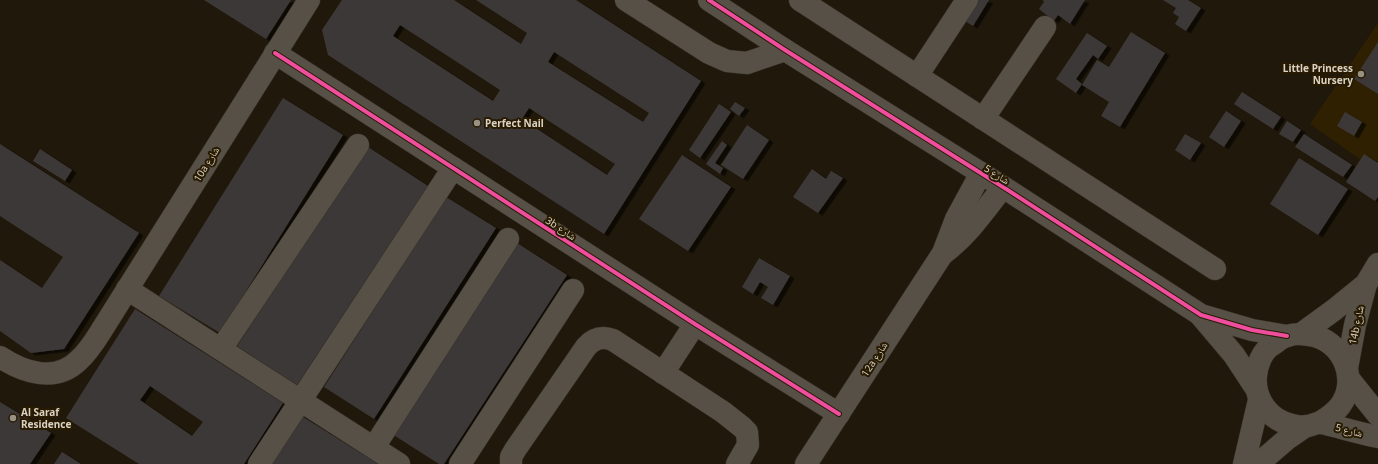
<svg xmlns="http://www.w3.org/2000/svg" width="1378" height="464" font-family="'Noto Sans','Noto Naskh Arabic',sans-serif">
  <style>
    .built { fill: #2f2001 }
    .building { fill: #3e3837; fill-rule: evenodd; filter: url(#shadow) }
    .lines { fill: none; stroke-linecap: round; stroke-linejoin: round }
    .minor-casing { stroke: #383229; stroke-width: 23 }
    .minor { stroke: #565047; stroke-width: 22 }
    .cycleway-casing { stroke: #281b02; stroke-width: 6 }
    .cycleway { stroke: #ef4d9e; stroke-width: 4 }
    .poi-dot { fill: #999182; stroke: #281b02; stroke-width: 1.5 }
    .labels { text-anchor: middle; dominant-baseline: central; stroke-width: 4; stroke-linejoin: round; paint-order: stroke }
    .poi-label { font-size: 10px; font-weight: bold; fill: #dad2c3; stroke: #281b02; text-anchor: start }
    .street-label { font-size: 10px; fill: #dad2c3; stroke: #281b02 }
  </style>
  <defs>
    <filter id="shadow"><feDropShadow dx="4.5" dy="2.5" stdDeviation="0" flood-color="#0009"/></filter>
  </defs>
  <rect width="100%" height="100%" fill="#20180a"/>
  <polygon class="built" points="1378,23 1378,172 1310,124"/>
  <g class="building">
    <polygon points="204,0 291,0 266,39"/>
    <path d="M342,0H454L521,44L527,33L476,0H576L701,81L604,234L328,55L322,30ZM400,25L500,90L493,101L393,36ZM554,52L649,113L643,122L548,62ZM529,108L615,164L607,175L522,119Z"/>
    <polygon points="969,0 989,0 973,26 965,21"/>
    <polygon points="1043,0 1085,0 1070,24 1058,15 1054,21 1039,9 1044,2"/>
    <polygon points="1163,0 1188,0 1201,8 1186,31 1175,24 1179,17 1173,13 1176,8"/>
    <polygon points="1131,32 1165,53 1120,127 1101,116 1109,102 1082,85 1097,60 1109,67"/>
    <polygon points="1087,33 1107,46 1098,59 1093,55 1076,79 1082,84 1076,93 1056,79"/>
    <polygon points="1378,42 1378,94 1354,79"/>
    <polygon points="1242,92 1281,117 1273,129 1234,104"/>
    <polygon points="283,98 343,135 220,333 159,296"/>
    <polygon points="735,102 745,108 739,116 730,109"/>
    <polygon points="719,104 731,112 700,158 689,150"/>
    <polygon points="1226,111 1241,121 1224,147 1209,137"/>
    <polygon points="1345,112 1362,122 1354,136 1337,126"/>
    <polygon points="1287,121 1301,130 1293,142 1279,134"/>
    <polygon points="747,125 769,140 743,179 721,165"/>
    <polygon points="1185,134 1201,143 1190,160 1175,150"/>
    <polygon points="1304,134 1352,165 1343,177 1295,147"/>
    <polygon points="722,141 727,145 715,163 723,168 720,174 706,164"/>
    <polygon points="0,144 139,233 64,349 31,353 0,331 0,260 42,288 63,257 0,216"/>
    <polygon points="368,147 428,186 297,385 237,346"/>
    <polygon points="40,149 72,170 65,181 33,161"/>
    <polygon points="1364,154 1378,163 1378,197 1375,201 1346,182"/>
    <polygon points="682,155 731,187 688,251 639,219"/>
    <polygon points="1299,158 1348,189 1318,235 1270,204"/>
    <polygon points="812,169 826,179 831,171 843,178 818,213 793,197"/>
    <polygon points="446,197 496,228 374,419 324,387"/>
    <polygon points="517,243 567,275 444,464 439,464 392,434"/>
    <polygon points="759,258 790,276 773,305 761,298 768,287 760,282 753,294 742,287"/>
    <path d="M135,309L283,403L244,464H139L66,418ZM150,386L203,422L192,436L140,400Z"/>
    <polygon points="0,402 51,433 30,464 0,464"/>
    <polygon points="300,415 378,464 269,464"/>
    <polygon points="62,452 81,464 54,464"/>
  </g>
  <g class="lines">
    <defs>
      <g id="minor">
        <polyline points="626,0 709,53 727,61 747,63 785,50"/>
        <polyline points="709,0 785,50 1003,187 1201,315 1252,330 1287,336"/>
        <polyline points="800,0 1215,269"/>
        <polyline points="275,53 695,324 839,414"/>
        <polyline points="917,76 967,0"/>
        <polyline points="983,119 1045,27"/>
        <path d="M944,253C968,235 985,210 1003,187"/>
        <polyline points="127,289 399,464"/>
        <polyline points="1201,316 1234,355 1255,387"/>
        <polyline points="1301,334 1334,310 1366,284 1378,264"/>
        <polyline points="221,349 358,145"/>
        <path d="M0,357C24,373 56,383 79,360C89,351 96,339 103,328L309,0"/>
        <polyline points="1347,368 1355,325 1366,284"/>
        <polyline points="663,373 695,324"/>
        <polyline points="1349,379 1378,415"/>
        <path d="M1319,423C1327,418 1334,414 1340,406C1360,379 1342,339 1309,335C1302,334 1294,333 1288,336C1282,337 1277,342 1272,345C1262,351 1257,365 1256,376C1254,399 1269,420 1292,425C1296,426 1303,427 1307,426C1311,426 1315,423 1319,423C1324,423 1329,425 1334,426C1349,430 1363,434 1378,437"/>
        <polyline points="374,447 508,239"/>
        <polyline points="259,464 453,168"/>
        <polyline points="460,464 573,290"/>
        <path d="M511,464V457L515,450L586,347C594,338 602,336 613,340L723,412L742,427L747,432L748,445L737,464"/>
        <polyline points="806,464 943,253 956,219 981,173"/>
        <polyline points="1244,464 1259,400"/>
        <polyline points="1258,464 1287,439 1306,426"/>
      </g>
    </defs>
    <use href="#minor" class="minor-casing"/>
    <use href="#minor" class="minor"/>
    <defs>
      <g id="cycleway">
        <polyline points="709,0 785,50 1003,187 1201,315 1252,330 1287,336"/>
        <polyline points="275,53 695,324 839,414"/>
      </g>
    </defs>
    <use href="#cycleway" class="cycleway-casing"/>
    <use href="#cycleway" class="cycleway"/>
  </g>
  <g class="poi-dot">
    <circle cx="1361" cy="74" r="4"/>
    <circle cx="477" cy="123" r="4"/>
    <circle cx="13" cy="418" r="4"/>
  </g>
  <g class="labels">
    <g class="poi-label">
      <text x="1353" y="68" text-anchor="end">Little Princess<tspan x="1353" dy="12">Nursery</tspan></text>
      <text x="485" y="123">Perfect Nail</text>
      <text x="21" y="412">Al Saraf<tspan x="21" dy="12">Residence</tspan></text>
    </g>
    <g class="street-label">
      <text transform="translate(206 164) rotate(-58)">10a شارع</text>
      <text transform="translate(997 174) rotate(32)">شارع 5</text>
      <text transform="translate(561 228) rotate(33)">3b شارع</text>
      <text transform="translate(1356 325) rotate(-78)">14b شارع</text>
      <text transform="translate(874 359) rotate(-57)">12a شارع</text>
      <text transform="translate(1349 430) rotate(14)">شارع 5</text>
    </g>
  </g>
</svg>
